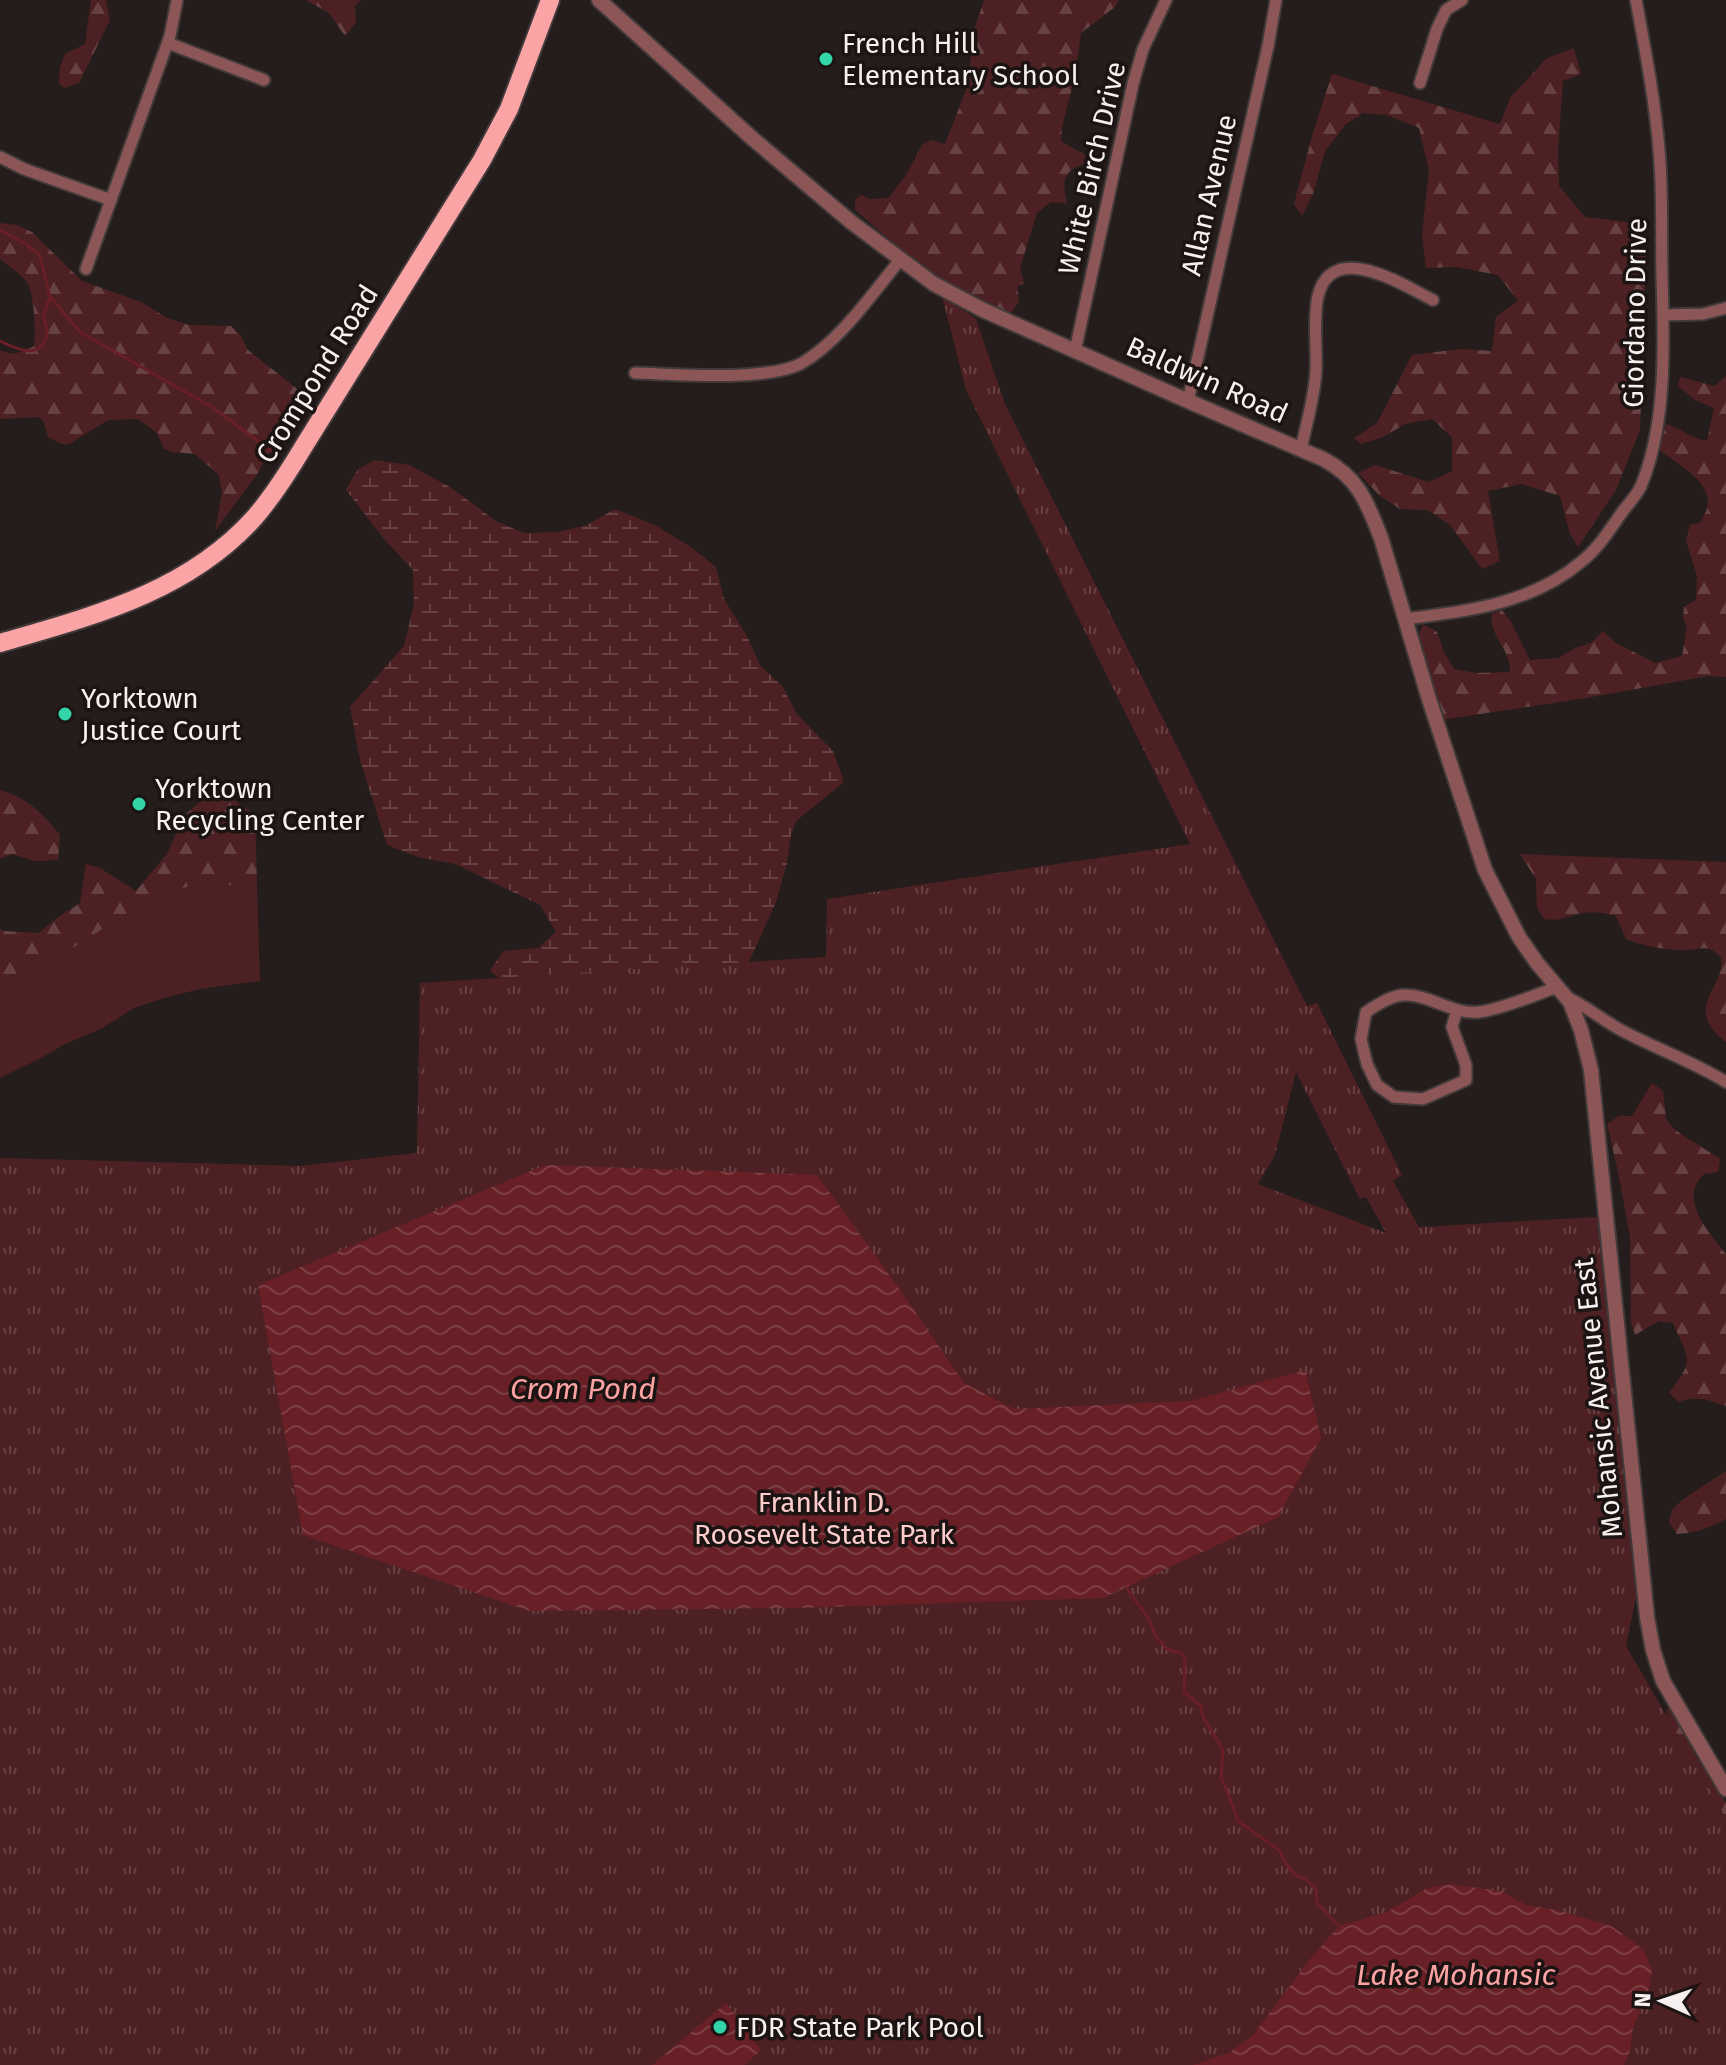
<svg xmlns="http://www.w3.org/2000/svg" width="1726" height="2065" font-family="'Fira Sans',sans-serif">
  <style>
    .grass { fill: #4d2123 }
    .forest { fill: url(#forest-firs) }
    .wetland { fill: url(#wetland-marsh) }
    .park { fill: url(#park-tufts); fill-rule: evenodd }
    .water { fill: url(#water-waves) }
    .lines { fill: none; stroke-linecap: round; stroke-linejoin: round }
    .stream { stroke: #681f25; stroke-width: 3 }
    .minor-casing { stroke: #423a3a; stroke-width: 15 }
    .tertiary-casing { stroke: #423a3a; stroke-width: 18 }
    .trunk-casing { stroke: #423a3a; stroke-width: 22 }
    .minor { stroke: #8d5656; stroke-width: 11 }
    .tertiary { stroke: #8d5656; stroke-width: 14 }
    .trunk { stroke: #faa4a6; stroke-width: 18 }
    .poi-dot { fill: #33d4a8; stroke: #1c1313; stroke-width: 3 }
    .labels { text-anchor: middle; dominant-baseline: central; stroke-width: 7; stroke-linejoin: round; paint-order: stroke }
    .poi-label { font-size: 28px; fill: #f7f0f0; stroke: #1c1313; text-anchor: start }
    .street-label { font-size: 28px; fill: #f7f0f0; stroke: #1c1313 }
    .park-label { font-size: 28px; fill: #fdcdcc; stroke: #1c1313 }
    .water-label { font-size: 30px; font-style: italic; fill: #fca2a2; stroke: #1c1313 }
  </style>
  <defs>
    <pattern id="forest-firs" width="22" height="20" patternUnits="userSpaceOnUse" patternTransform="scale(2)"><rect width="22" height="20" fill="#4d2123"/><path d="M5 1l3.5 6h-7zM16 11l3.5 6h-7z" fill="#674243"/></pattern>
    <pattern id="wetland-marsh" width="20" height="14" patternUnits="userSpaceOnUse" patternTransform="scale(2)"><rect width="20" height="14" fill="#4d2123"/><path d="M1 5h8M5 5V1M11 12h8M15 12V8" fill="none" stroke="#674243"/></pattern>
    <pattern id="park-tufts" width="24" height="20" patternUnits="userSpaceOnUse" patternTransform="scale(2)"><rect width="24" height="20" fill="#4d2123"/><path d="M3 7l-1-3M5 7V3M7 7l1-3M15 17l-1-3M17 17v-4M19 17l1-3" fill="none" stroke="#674243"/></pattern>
    <pattern id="water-waves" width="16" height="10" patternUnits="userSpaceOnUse" patternTransform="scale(2)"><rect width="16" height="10" fill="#681f25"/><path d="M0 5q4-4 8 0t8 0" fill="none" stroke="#7e4045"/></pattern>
  </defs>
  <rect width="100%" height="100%" fill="#251c1c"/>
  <polygon class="grass" points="257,885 260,981 200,989 161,999 134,1008 101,1029 65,1044 41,1058 0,1078 0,994 136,907 189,886"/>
  <g class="forest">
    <polygon points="91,0 106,0 110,20 79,83 64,88 59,83 60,67 65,54 85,44"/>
    <polygon points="306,0 361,0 355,6 356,22 345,36 329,13"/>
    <path d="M984,0H1119L1115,7L1081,33C1078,56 1075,80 1068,103C1065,117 1061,127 1061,141L1085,155L1084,164C1062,171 1062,182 1067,203L1051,202L1037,213L1020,268L1024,283L1017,287L1019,301L1010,315L947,283L914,261L855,210V200L861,195L870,199L888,198L906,175L922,145L931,140L945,144L969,82L972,36Z"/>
    <polygon points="1574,48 1581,74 1563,81 1558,149 1559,186 1585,217 1644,224 1646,252 1640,430 1616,490 1578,547 1570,534 1560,496 1522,484 1488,491 1500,561 1482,569 1450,525 1428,510 1400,509 1379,495 1358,473 1375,465 1429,482 1452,471 1452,437 1432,419 1405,424 1383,437 1361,444 1354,438 1377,423 1412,355 1460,349 1492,351 1496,317 1518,301 1498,275 1457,267 1426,268 1422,235 1429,170 1419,128 1387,115 1363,113 1345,125 1325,151 1313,194 1302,216 1294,204 1312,136 1332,74 1500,124 1510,98 1547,58"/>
    <path d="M0,223L17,225L32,232L82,281L141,302L167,318L189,325L231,326L241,336L248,350L301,392L258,473L215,531L222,493L219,475L195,454L172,452L164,449L157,433L138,419L108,420L69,444H61L48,437L44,422L38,417L0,419V350C12,357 23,352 34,346C36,332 34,299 29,286C24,275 9,267 0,259Z"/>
    <path d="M1726,376V677L1708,676L1586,698L1441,720L1430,676L1417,641L1423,624L1437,632L1444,652L1454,669L1476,673L1510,672C1511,648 1488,636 1492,614L1502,610L1511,622L1530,660L1558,658L1575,648L1591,643L1603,631L1616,643L1655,663L1682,656L1687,627L1683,619L1684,607L1696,600L1697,576L1686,541L1690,525L1701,522C1703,517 1707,510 1708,505C1710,480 1676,463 1659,450L1666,424C1682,428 1690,439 1707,441L1714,408L1695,400L1678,386L1680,377L1715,386Z"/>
    <path d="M0,790C29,799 41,812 60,835L58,860L35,861L12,854L0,859Z"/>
    <polygon points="203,799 232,799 255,814 257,885 189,886 137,907 0,994 0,929 4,931 39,933 58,917 80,903 86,864 100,868 136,891 167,854 184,816"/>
    <path d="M1520,854L1726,862V1042C1681,1008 1726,988 1721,958C1721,957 1713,950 1712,950C1704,946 1696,950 1687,950C1670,951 1642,946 1626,939L1616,916C1605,913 1595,911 1583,913C1566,916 1562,922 1544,919L1537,908L1536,879Z"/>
    <path d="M1652,1083L1663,1091L1666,1119L1675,1130L1720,1159L1718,1172L1704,1174C1701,1177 1698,1180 1696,1185C1686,1208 1712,1237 1726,1254V1406C1707,1400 1698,1395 1679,1402L1669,1393C1695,1359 1689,1361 1673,1323L1659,1321L1635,1335L1631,1322L1630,1236L1617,1167L1607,1124L1619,1116H1632Z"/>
    <path d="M1726,1471V1519C1709,1528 1696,1533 1677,1534L1669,1522L1672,1510L1682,1500Z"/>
    <polygon points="1667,1708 1672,1708 1697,1758 1726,1803 1726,1935 1667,1716"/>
  </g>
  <polygon class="wetland" points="375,460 409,465 450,487 496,521 524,533 558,532 587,525 615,509 657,526 689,546 716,567 724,599 747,636 760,665 783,687 796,713 833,751 844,782 796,821 791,835 787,863 776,902 749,962 696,1014 714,1075 303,1535 529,993 499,978 490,971 503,951 538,948 556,932 540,905 455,864 418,857 387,845 360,760 350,707 404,646 414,604 413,570 385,540 346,490 358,469"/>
  <path class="park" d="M942,296L976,319L1005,404L1307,1006L1317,1003L1402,1175L1393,1181L1419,1227L1597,1217L1636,1597L1626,1646L1726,1818V2065H0V1158L300,1166L417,1153L420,983L826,957L827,899L1190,844L966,390ZM1296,1072L1360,1199L1366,1197L1386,1233L1258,1184L1275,1155Z"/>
  <g class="water">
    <polygon points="545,1165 817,1175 898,1287 964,1383 1014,1409 1190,1401 1305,1370 1321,1438 1278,1517 1103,1598 796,1608 530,1611 303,1535 258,1285"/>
    <polygon points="1449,1884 1501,1891 1527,1905 1560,1911 1611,1926 1644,1950 1652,1971 1648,1992 1633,2028 1630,2051 1624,2065 1193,2065 1229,2053 1253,2035 1311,1958 1339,1926 1387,1912 1427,1888"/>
    <polygon points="726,2003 761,2050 744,2065 652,2065"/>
  </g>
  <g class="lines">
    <g class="stream">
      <polyline points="0,230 26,244 40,256 50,297 80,332 212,407 274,453"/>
      <path d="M0,341C17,349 41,361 47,334C48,328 44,322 44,316C45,310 48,303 50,298"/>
      <polyline points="1126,1587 1148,1618 1156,1636 1167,1649 1180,1653 1185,1658 1184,1692 1201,1706 1203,1717 1223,1750 1221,1778 1226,1788 1238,1821 1279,1850 1286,1863 1295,1875 1306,1879 1316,1889 1317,1903 1339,1926"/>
    </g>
    <defs>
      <g id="minor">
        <polyline points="168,43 264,80"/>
        <polyline points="1420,83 1437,29 1446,10 1462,0"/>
        <polyline points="0,157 24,169 111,200"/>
        <polyline points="86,269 170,36 177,0"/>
        <polyline points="1663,315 1703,314 1726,308"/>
        <polyline points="1075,351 1133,84 1143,49 1166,0"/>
        <path d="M635,373C676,374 768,382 802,363C840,341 872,294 900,260"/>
        <polyline points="1188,401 1268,46 1276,0"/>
        <path d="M1301,450C1306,424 1315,396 1316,370C1317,349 1313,316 1318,296C1332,239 1403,285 1433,300"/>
        <path d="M1405,619C1467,611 1531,604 1581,562C1599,548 1610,529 1623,511C1629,503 1637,495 1641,486C1667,423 1664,344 1662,277C1661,235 1663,192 1659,150C1655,100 1645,49 1636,0"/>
        <path d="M1566,997C1585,1005 1601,1019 1619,1029C1654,1048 1692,1061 1726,1082"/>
        <path d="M1457,1010L1452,1027L1466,1065V1080L1423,1099L1394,1097L1377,1085L1367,1064L1361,1039L1366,1012C1377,1005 1391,995 1406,995C1431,995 1453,1015 1479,1012C1503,1009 1534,995 1558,987"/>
      </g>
      <path id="tertiary" d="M599,0L753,139L851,222L934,284L983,310L1188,401L1323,459C1358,477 1367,502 1381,538L1429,699L1485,870L1519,937L1537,963L1570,1002L1581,1030L1591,1070L1647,1617L1653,1650L1663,1681L1726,1789"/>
      <path id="trunk" d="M0,643C93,616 188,592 255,517C274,495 289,471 304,446L482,160L509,109L550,0"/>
    </defs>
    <use href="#minor" class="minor-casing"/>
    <use href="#tertiary" class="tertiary-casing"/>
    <use href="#trunk" class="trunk-casing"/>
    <use href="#minor" class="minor"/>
    <use href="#tertiary" class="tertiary"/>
    <use href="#trunk" class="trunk"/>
  </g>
  <g class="poi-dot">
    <circle cx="826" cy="59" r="8"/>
    <circle cx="65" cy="714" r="8"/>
    <circle cx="139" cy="804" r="8"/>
    <circle cx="720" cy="2027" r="8"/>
  </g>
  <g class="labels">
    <g class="poi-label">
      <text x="842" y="43">French Hill<tspan x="842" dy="32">Elementary School</tspan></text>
      <text x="81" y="698">Yorktown<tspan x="81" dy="32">Justice Court</tspan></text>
      <text x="155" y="788">Yorktown<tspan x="155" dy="32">Recycling Center</tspan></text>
      <text x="736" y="2027">FDR State Park Pool</text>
    </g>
    <g class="street-label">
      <text transform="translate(1092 168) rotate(-77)">White Birch Drive</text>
      <text transform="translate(1209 195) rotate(-77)">Allan Avenue</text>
      <text transform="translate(1635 313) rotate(-89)">Giordano Drive</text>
      <text transform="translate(317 374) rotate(-58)">Crompond Road</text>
      <text transform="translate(1207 380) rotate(24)">Baldwin Road</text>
      <text transform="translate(1598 1398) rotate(-96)">Mohansic Avenue East</text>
    </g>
    <g class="park-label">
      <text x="824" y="1502">Franklin D.<tspan x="824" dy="32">Roosevelt State Park</tspan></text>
    </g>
    <g class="water-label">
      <text x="583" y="1389">Crom Pond</text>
      <text x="1456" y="1975">Lake Mohansic</text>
    </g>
  </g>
  <g transform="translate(1662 2001) rotate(273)" stroke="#1c1313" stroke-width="6" paint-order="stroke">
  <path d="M0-6L14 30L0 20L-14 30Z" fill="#f7f0f0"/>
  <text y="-12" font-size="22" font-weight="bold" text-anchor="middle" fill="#f7f0f0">N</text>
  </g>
</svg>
